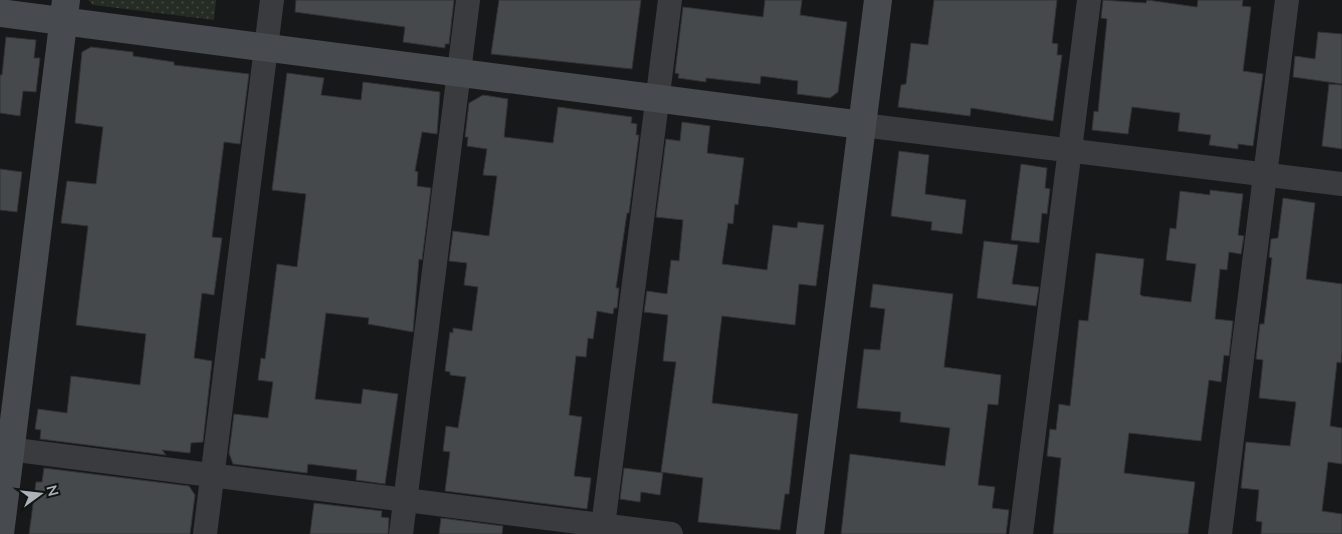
<svg xmlns="http://www.w3.org/2000/svg" width="1342" height="534" font-family="Lato,sans-serif">
  <style>
    .park { fill: url(#park-dots) }
    .building { fill: #46494c; stroke: #323235 }
    .lines { fill: none; stroke-linecap: round; stroke-linejoin: round }
    .street { stroke: #393b3e; stroke-width: 24 }
    .secondary { stroke: #474a4e; stroke-width: 28 }
  </style>
  <defs>
    <pattern id="park-dots" width="8" height="8" patternUnits="userSpaceOnUse" patternTransform="scale(1.25)"><rect width="8" height="8" fill="#242c24"/><path d="M2 2h.1M6 6h.1" fill="none" stroke="#414842" stroke-width="1.8" stroke-linecap="round"/></pattern>
  </defs>
  <rect width="100%" height="100%" fill="#171819"/>
  <polygon class="park" points="88,0 216,0 214,20 93,5"/>
  <g class="building">
    <polygon points="296,0 454,0 449,44 445,44 445,48 403,42 405,27 295,12"/>
    <polygon points="499,0 641,0 632,69 491,54"/>
    <polygon points="765,0 802,0 800,15 847,22 838,92 830,98 797,94 798,81 761,76 760,84 706,78 706,82 678,78 679,74 675,73 683,7 763,17"/>
    <polygon points="934,0 1057,0 1052,43 1058,44 1057,55 1062,55 1053,121 971,108 970,116 898,107 901,85 906,84 911,43 928,45"/>
    <polygon points="1103,0 1146,3 1147,0 1197,7 1198,0 1243,0 1242,6 1251,7 1243,71 1263,74 1253,146 1238,144 1238,149 1209,145 1211,135 1178,131 1180,113 1132,107 1128,134 1092,130 1094,111 1098,112 1107,19 1101,18"/>
    <polygon points="1318,32 1342,34 1342,84 1293,77 1295,56 1315,59"/>
    <polygon points="6,37 36,40 34,58 40,58 36,92 23,91 20,116 0,113 0,75 2,75"/>
    <polygon points="91,47 133,52 133,56 174,62 174,65 249,74 240,144 224,142 212,237 222,238 214,295 202,293 194,358 212,361 203,442 191,443 190,453 162,450 166,455 48,440 40,439 41,430 35,429 38,409 67,413 71,376 140,385 146,334 76,325 88,226 61,223 67,181 96,184 103,127 75,123 82,52"/>
    <polygon points="287,73 324,78 321,95 361,100 363,82 440,92 437,134 422,132 415,171 418,172 417,186 431,188 422,260 419,259 413,332 368,324 369,318 326,313 315,399 361,404 363,389 398,394 385,484 356,480 357,470 308,464 307,473 233,464 229,453 234,414 268,418 273,382 258,380 261,358 265,359 277,264 297,267 306,194 272,190"/>
    <polygon points="1329,84 1342,85 1342,149 1322,146"/>
    <polygon points="483,95 508,99 504,137 553,143 558,107 632,117 631,123 637,124 636,135 639,135 629,213 627,213 616,288 619,288 617,308 614,308 613,314 597,311 593,339 588,338 586,357 576,356 569,415 582,417 574,476 591,478 587,509 445,491 450,452 443,451 446,426 458,428 466,377 450,375 450,372 445,371 450,332 453,333 453,328 472,331 478,287 464,285 467,263 449,261 453,231 489,236 497,176 483,175 487,149 467,146 468,137 465,137 469,103"/>
    <polygon points="682,122 710,126 707,153 744,158 738,205 735,204 733,224 728,223 722,264 767,270 773,225 797,228 798,222 824,225 816,286 799,284 795,325 722,316 719,339 712,403 798,414 789,494 785,494 780,530 698,522 703,478 661,472 676,362 663,361 668,315 644,312 647,291 667,294 671,260 679,261 683,220 656,217 666,139 680,141"/>
    <polygon points="899,151 929,155 925,194 966,200 962,234 931,230 932,222 891,216"/>
    <polygon points="1021,164 1047,168 1045,188 1050,189 1047,214 1042,213 1039,243 1011,240"/>
    <polygon points="0,169 22,172 17,212 0,210"/>
    <polygon points="1210,190 1243,194 1238,235 1244,236 1241,254 1229,252 1227,270 1220,269 1215,319 1233,321 1229,356 1224,355 1221,382 1209,380 1201,441 1129,433 1124,473 1195,482 1188,534 1053,534 1061,458 1047,456 1050,429 1056,430 1059,404 1070,406 1079,320 1088,321 1096,253 1144,259 1140,294 1142,296 1191,302 1196,264 1166,260 1170,228 1176,229 1180,191 1210,195"/>
    <polygon points="1283,198 1315,203 1306,279 1342,284 1342,353 1341,363 1337,362 1330,426 1342,428 1342,464 1328,462 1322,511 1342,514 1342,534 1261,534 1262,522 1256,521 1259,490 1241,488 1246,442 1290,446 1296,402 1259,398 1263,360 1256,359 1260,324 1264,324 1272,258 1269,257 1271,239 1278,238"/>
    <polygon points="984,241 1018,245 1012,284 1039,287 1036,306 977,298"/>
    <polygon points="873,284 953,294 944,367 1001,375 998,405 988,404 978,485 995,487 992,508 1009,510 1006,534 841,534 850,454 945,466 950,428 900,422 901,412 857,408 864,349 880,350 885,309 870,307"/>
    <polygon points="44,468 189,486 195,495 190,534 29,534 36,482 42,482"/>
    <polygon points="624,468 663,473 660,495 641,492 640,502 620,499"/>
    <polygon points="314,503 382,511 381,517 389,518 388,534 310,534"/>
    <polygon points="441,518 503,526 502,534 439,534"/>
  </g>
  <g class="lines">
    <g class="street">
      <polyline points="862,125 1342,184"/>
      <polyline points="0,448 671,534"/>
      <polyline points="205,534 272,0"/>
      <polyline points="401,534 468,0"/>
      <polyline points="602,534 670,0"/>
      <polyline points="1021,534 1089,0"/>
      <polyline points="1220,534 1287,0"/>
    </g>
    <g class="secondary">
      <polyline points="0,13 862,125"/>
      <polyline points="0,534 66,0"/>
      <polyline points="810,534 878,0"/>
    </g>
  </g>
  <g transform="translate(40 494) rotate(75)" stroke="#121314" stroke-width="4" paint-order="stroke">
  <path d="M0-4L9 19L0 12L-9 19Z" fill="#abb2b8"/>
  <text y="-8" font-size="14" font-weight="bold" text-anchor="middle" fill="#abb2b8">N</text>
  </g>
</svg>
